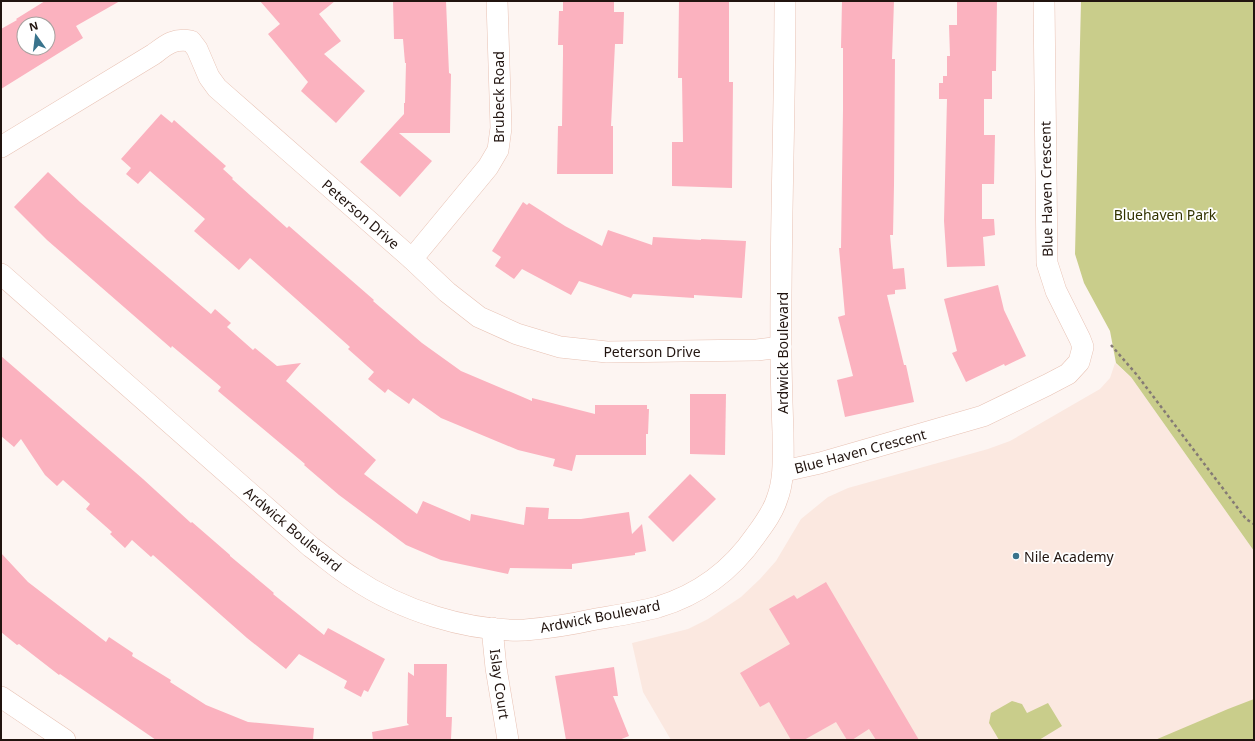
<svg xmlns="http://www.w3.org/2000/svg" width="1255" height="741" font-family="'Noto Sans',sans-serif">
  <style>
    .built { fill: #fbe8e0 }
    .green { fill: #c9cd8b }
    .building { fill: #fbb2bf; fill-rule: evenodd }
    .lines { fill: none; stroke-linecap: round; stroke-linejoin: round }
    .minor-casing { stroke: #e8c2b4; stroke-width: 22 }
    .path { stroke: #847a75; stroke-width: 2.5; stroke-dasharray: 3 3; stroke-linecap: butt }
    .minor { stroke: #fff; stroke-width: 21 }
    .poi-dot { fill: #39738c; stroke: #fff; stroke-width: 1.5 }
    .labels { text-anchor: middle; dominant-baseline: central; stroke-width: 3.5; stroke-linejoin: round; paint-order: stroke }
    .street-label { font-size: 14px; fill: #21140f; stroke: #fff }
    .park-label { font-size: 14px; fill: #323300; stroke: #fff }
    .poi-label { font-size: 14px; fill: #21140f; stroke: #fff; text-anchor: start }
  </style>
  <rect width="100%" height="100%" fill="#fdf5f2"/>
  <polygon class="built" points="1115,363 1131,377 1254,551 1254,740 671,740 643,692 632,643 688,629 708,619 741,597 760,579 776,561 801,519 828,497 848,488 988,449 1010,441 1100,389 1110,378"/>
  <g class="green">
    <polygon points="1081,1 1254,1 1254,551 1131,377 1116,363 1110,331 1084,283 1075,254"/>
    <polygon points="1254,699 1254,740 1155,740 1228,709"/>
    <polygon points="1012,701 1022,704 1027,713 1048,703 1062,726 1039,740 999,740 989,723 991,713"/>
  </g>
  <g class="building">
    <path d="M45,1H120L76,26L83,38L1,89V29L17,20L16,19ZM24,24H48V48H24Z"/>
    <polygon points="260,1 335,1 319,14 341,41 324,54 365,91 336,123 301,91 308,82 268,34 280,24"/>
    <polygon points="393,1 446,1 449,73 451,74 450,133 399,133 432,161 400,197 360,162 404,114 404,103 405,103 406,63 405,63 403,39 394,39"/>
    <polygon points="679,1 729,1 729,82 733,82 732,188 672,186 672,142 683,142 682,78 678,78"/>
    <polygon points="842,1 894,1 892,59 895,59 894,185 893,235 890,235 893,269 904,268 906,289 895,290 895,294 887,295 904,365 906,365 914,402 845,417 837,380 853,376 838,317 845,315 839,248 841,248 843,110 843,48 841,48"/>
    <polygon points="957,1 997,1 996,71 992,71 992,99 984,99 984,135 995,135 994,184 982,184 982,219 994,219 995,235 983,237 985,266 947,267 944,221 947,99 939,99 939,83 943,83 943,76 947,76 947,56 950,56 949,25 957,25"/>
    <polygon points="563,2 614,2 614,12 624,12 623,44 615,44 611,126 613,126 613,174 557,174 558,126 562,126 563,55 563,45 558,45 559,11 563,11"/>
    <polygon points="161,114 172,123 174,120 226,166 223,169 233,178 232,179 287,228 289,226 336,267 374,300 373,301 422,343 461,371 532,401 532,398 595,414 595,405 647,405 647,409 649,409 648,434 646,434 646,455 576,455 572,471 553,466 555,459 518,450 441,418 413,398 409,404 388,389 385,393 368,379 374,372 348,349 350,347 250,258 239,270 194,231 205,219 150,171 138,184 126,174 131,168 121,159"/>
    <polygon points="48,172 80,202 211,314 215,309 231,323 227,327 253,350 255,348 277,366 301,363 286,381 376,460 364,474 417,514 423,501 470,521 471,514 524,525 526,507 549,508 548,519 581,519 629,512 632,534 642,524 646,551 635,553 635,555 572,564 572,569 510,568 508,574 441,560 406,545 339,495 304,465 305,464 218,391 221,387 172,346 171,348 47,240 14,207"/>
    <polygon points="523,202 527,205 529,203 565,226 602,246 608,230 652,245 653,237 701,240 701,239 746,241 742,298 694,295 694,298 633,294 631,298 579,281 571,295 522,269 514,279 495,266 501,257 492,251"/>
    <polygon points="998,285 1004,310 1026,356 1005,366 1004,364 966,382 952,353 957,351 944,299"/>
    <polygon points="1,356 143,479 191,523 192,522 230,555 230,556 274,593 273,594 324,635 328,628 385,659 368,692 364,690 361,697 344,688 347,681 299,654 286,669 247,638 153,555 151,557 132,540 125,548 110,534 112,532 86,509 90,504 63,480 57,486 45,475 21,439 14,447 1,436"/>
    <polygon points="690,394 726,394 725,455 690,454"/>
    <polygon points="690,474 716,499 673,542 648,517"/>
    <polygon points="1,553 28,582 106,642 109,637 133,653 132,656 171,680 170,682 206,705 248,722 314,728 313,740 156,740 60,674 59,675 19,644 17,645 1,632"/>
    <polygon points="826,582 919,740 876,740 869,729 852,740 847,740 836,722 804,740 791,740 769,702 760,707 740,673 790,644 769,609 794,595 797,599"/>
    <polygon points="414,664 447,664 446,717 452,717 451,739 438,739 438,740 373,740 372,732 409,725 407,723 408,672 414,676"/>
    <polygon points="614,667 618,696 613,696 629,736 619,740 566,740 555,676"/>
  </g>
  <g class="lines">
    <defs>
      <g id="minor">
        <path d="M1,147L154,54C167,44 174,38 191,41L197,49L209,77L217,88L412,259L447,292L479,317L517,334L560,347L607,352L757,350L781,347"/>
        <polyline points="412,259 488,167 498,150 501,128 497,1"/>
        <path d="M1,274L311,547C325,557 338,569 353,578C400,610 468,632 525,630C547,628 569,625 591,620C613,616 636,613 658,607C698,595 732,570 756,535C764,524 773,512 777,499C785,478 783,455 783,432C782,405 781,377 781,349C780,233 785,117 785,1"/>
        <polyline points="784,471 820,463 983,416 1047,385 1068,374 1079,362 1083,347 1080,339 1056,291 1047,263 1044,1"/>
        <polyline points="492,628 496,668 508,740"/>
        <polyline points="1,697 65,740"/>
      </g>
    </defs>
    <use href="#minor" class="minor-casing"/>
    <polyline class="path" points="1111,345 1137,375 1246,519 1254,524"/>
    <use href="#minor" class="minor"/>
  </g>
  <circle class="poi-dot" cx="1016" cy="556" r="4"/>
  <g class="labels">
    <g class="street-label">
      <text transform="translate(498 97) rotate(-90)">Brubeck Road</text>
      <text transform="translate(1046 189) rotate(-91)">Blue Haven Crescent</text>
      <text transform="translate(361 214) rotate(41)">Peterson Drive</text>
      <text x="652" y="351">Peterson Drive</text>
      <text transform="translate(782 353) rotate(-90)">Ardwick Boulevard</text>
      <text transform="translate(860 451) rotate(-15)">Blue Haven Crescent</text>
      <text transform="translate(293 529) rotate(40)">Ardwick Boulevard</text>
      <text transform="translate(600 616) rotate(-11)">Ardwick Boulevard</text>
      <text transform="translate(500 684) rotate(82)">Islay Court</text>
    </g>
    <g class="park-label">
      <text x="1165" y="214">Bluehaven Park</text>
    </g>
    <g class="poi-label">
      <text x="1024" y="556">Nile Academy</text>
    </g>
  </g>
  <rect width="1255" height="741" fill="none" stroke="#21140f" stroke-width="4"/>
  <g transform="translate(36 36) rotate(346)"><circle r="19" fill="#ffffff" stroke="#a6a19f"/>
  <path d="M0-3L7 15L0 10L-7 15Z" fill="#39738c"/>
  <text y="-6" font-size="11" font-weight="bold" text-anchor="middle" fill="#21140f">N</text>
  </g>
</svg>
